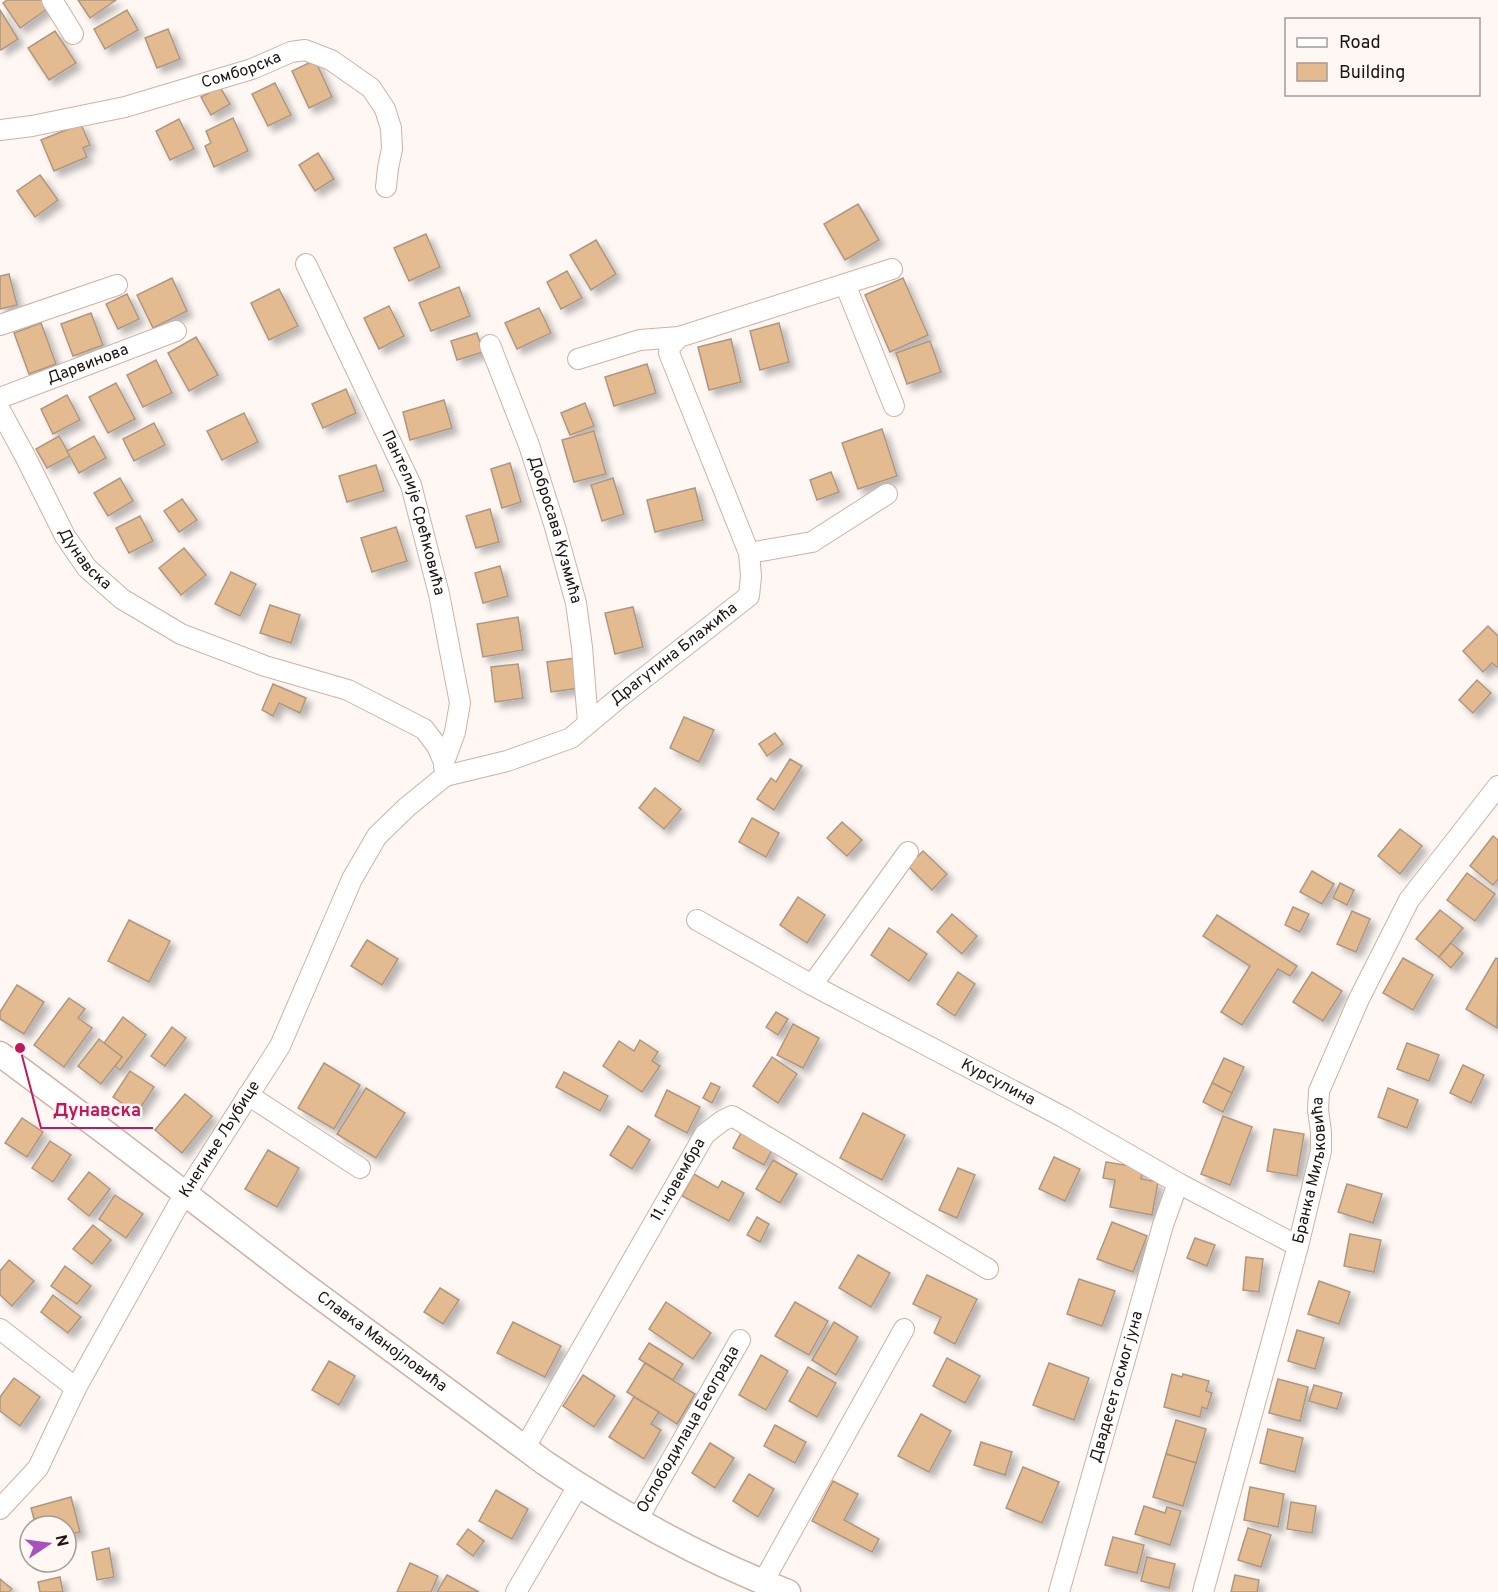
<svg xmlns="http://www.w3.org/2000/svg" width="1498" height="1592" font-family="Overpass,sans-serif">
  <style>
    .building { fill: #e4bb90; stroke: #ad9780; stroke-width: 1.5; filter: url(#shadow) }
    .lines { fill: none; stroke-linecap: round; stroke-linejoin: round }
    .minor-casing { stroke: #d0b1a2; stroke-width: 22 }
    .major-casing { stroke: #d0b1a2; stroke-width: 27 }
    .minor { stroke: #fff; stroke-width: 20 }
    .major { stroke: #fff; stroke-width: 24 }
    .labels { text-anchor: middle; dominant-baseline: central; stroke-width: 5; stroke-linejoin: round; paint-order: stroke }
    .street-label { font-size: 16px; fill: #1e130e; stroke: #fef7f4 }
    .leader { fill: none; stroke: #c2185b; stroke-width: 2 }
    .callout-dot { fill: #c2185b; stroke: #fef7f4; stroke-width: 2 }
    .callout-label { font-size: 18px; text-anchor: middle; font-weight: bold; fill: #c2185b; stroke: #fef7f4; stroke-width: 5; stroke-linejoin: round; paint-order: stroke }
  </style>
  <defs>
    <filter id="shadow"><feDropShadow dx="5.5" dy="5.5" stdDeviation="3" flood-color="#0004"/></filter>
  </defs>
  <rect width="100%" height="100%" fill="#fef7f4"/>
  <g class="building">
    <polygon points="7,0 46,0 50,7 20,28 3,3"/>
    <polygon points="78,0 116,0 90,18"/>
    <polygon points="0,10 18,39 1,50 0,49"/>
    <polygon points="127,10 138,30 105,49 94,29"/>
    <polygon points="168,29 180,59 157,68 145,38"/>
    <polygon points="55,31 76,63 49,80 28,48"/>
    <polygon points="315,60 332,97 309,108 292,71"/>
    <polygon points="275,83 291,115 268,126 252,94"/>
    <polygon points="220,87 230,104 211,115 201,97"/>
    <polygon points="233,118 248,151 214,167 205,146 211,143 206,131"/>
    <polygon points="179,119 194,149 170,160 156,131"/>
    <polygon points="81,124 90,145 83,148 87,157 54,171 41,140"/>
    <polygon points="318,153 334,179 315,191 299,165"/>
    <polygon points="40,175 58,200 35,217 17,191"/>
    <polygon points="858,204 879,240 845,260 824,224"/>
    <polygon points="426,234 440,267 409,281 394,248"/>
    <polygon points="596,240 616,274 591,290 570,255"/>
    <polygon points="567,271 582,298 561,309 547,282"/>
    <polygon points="9,274 17,305 0,309 0,276"/>
    <polygon points="172,278 187,311 153,328 137,295"/>
    <polygon points="903,278 928,335 890,352 865,295"/>
    <polygon points="459,287 470,316 431,331 419,303"/>
    <polygon points="279,289 298,326 269,340 251,303"/>
    <polygon points="127,294 139,319 118,329 106,304"/>
    <polygon points="389,306 404,336 379,349 364,318"/>
    <polygon points="539,308 551,333 517,349 505,323"/>
    <polygon points="91,313 103,345 73,356 61,324"/>
    <polygon points="41,323 56,364 29,374 14,333"/>
    <polygon points="779,323 789,362 760,370 750,331"/>
    <polygon points="477,333 483,352 457,360 451,341"/>
    <polygon points="196,337 218,375 189,391 168,353"/>
    <polygon points="731,339 741,382 709,390 698,347"/>
    <polygon points="930,341 941,372 907,384 896,353"/>
    <polygon points="156,360 172,393 143,407 127,375"/>
    <polygon points="647,364 656,393 614,406 605,377"/>
    <polygon points="116,383 135,419 108,433 89,397"/>
    <polygon points="346,389 356,413 323,428 312,404"/>
    <polygon points="67,395 80,420 53,434 41,409"/>
    <polygon points="444,400 452,428 410,440 403,412"/>
    <polygon points="585,403 594,426 570,435 561,413"/>
    <polygon points="244,413 258,442 222,460 207,431"/>
    <polygon points="154,423 165,445 134,461 123,439"/>
    <polygon points="882,429 897,476 858,489 842,443"/>
    <polygon points="594,431 606,474 574,482 562,440"/>
    <polygon points="59,436 70,456 47,468 36,449"/>
    <polygon points="94,436 106,458 79,473 67,451"/>
    <polygon points="510,463 521,502 502,508 491,469"/>
    <polygon points="376,465 384,491 347,502 339,476"/>
    <polygon points="831,472 839,492 817,500 810,480"/>
    <polygon points="120,478 133,501 108,516 94,493"/>
    <polygon points="613,478 624,514 602,521 591,485"/>
    <polygon points="695,488 703,520 655,532 647,500"/>
    <polygon points="182,499 197,520 179,532 164,511"/>
    <polygon points="490,509 499,542 476,548 466,516"/>
    <polygon points="140,516 153,541 129,553 116,528"/>
    <polygon points="396,527 407,561 372,572 361,538"/>
    <polygon points="184,548 206,575 181,595 159,568"/>
    <polygon points="500,566 508,596 483,603 475,573"/>
    <polygon points="231,572 256,584 240,616 215,604"/>
    <polygon points="270,605 300,615 291,643 260,633"/>
    <polygon points="633,607 643,647 615,654 605,613"/>
    <polygon points="518,617 523,650 483,657 477,624"/>
    <polygon points="1488,626 1498,636 1498,666 1497,667 1492,663 1483,672 1463,651"/>
    <polygon points="575,658 579,688 551,692 547,662"/>
    <polygon points="518,664 523,698 495,702 491,667"/>
    <polygon points="1477,680 1491,693 1473,713 1459,700"/>
    <polygon points="273,684 306,698 300,713 279,703 273,716 262,710"/>
    <polygon points="684,717 714,730 699,762 670,748"/>
    <polygon points="775,733 783,744 767,756 759,744"/>
    <polygon points="790,759 802,766 774,810 757,799 771,778 776,782"/>
    <polygon points="655,788 681,809 664,829 639,808"/>
    <polygon points="752,818 779,833 766,857 739,842"/>
    <polygon points="842,822 862,840 847,856 827,838"/>
    <polygon points="1400,829 1422,846 1400,874 1378,856"/>
    <polygon points="1493,836 1498,840 1498,879 1493,885 1470,866"/>
    <polygon points="923,851 947,874 932,890 908,866"/>
    <polygon points="1312,871 1334,884 1322,904 1300,892"/>
    <polygon points="1467,873 1495,894 1475,921 1447,900"/>
    <polygon points="1340,883 1354,890 1347,905 1333,898"/>
    <polygon points="798,897 825,915 807,943 780,925"/>
    <polygon points="1293,907 1309,914 1300,932 1285,925"/>
    <polygon points="1440,910 1463,928 1439,957 1416,939"/>
    <polygon points="1352,911 1370,919 1356,952 1337,944"/>
    <polygon points="952,914 977,936 962,954 937,932"/>
    <polygon points="1217,915 1297,966 1290,976 1278,969 1242,1025 1221,1012 1250,966 1203,936"/>
    <polygon points="129,920 170,941 149,982 108,961"/>
    <polygon points="889,928 927,954 909,981 871,955"/>
    <polygon points="367,940 398,959 382,985 351,966"/>
    <polygon points="1451,943 1463,953 1451,968 1439,957"/>
    <polygon points="1403,958 1433,975 1413,1010 1383,993"/>
    <polygon points="1496,958 1498,959 1497,1028 1466,1009"/>
    <polygon points="958,972 975,984 955,1016 937,1004"/>
    <polygon points="1312,972 1342,991 1323,1021 1293,1002"/>
    <polygon points="17,985 44,1002 24,1034 0,1019 0,1012"/>
    <polygon points="69,998 85,1009 78,1018 92,1028 64,1067 34,1045"/>
    <polygon points="776,1012 788,1019 778,1035 766,1027"/>
    <polygon points="123,1017 146,1035 120,1070 115,1066 122,1057 104,1043"/>
    <polygon points="793,1024 819,1038 803,1068 777,1055"/>
    <polygon points="172,1027 186,1038 165,1066 151,1056"/>
    <polygon points="99,1039 122,1057 101,1084 78,1066"/>
    <polygon points="640,1040 658,1052 652,1061 660,1066 642,1092 603,1066 619,1041 634,1051"/>
    <polygon points="1407,1043 1439,1055 1429,1081 1397,1069"/>
    <polygon points="772,1057 797,1074 778,1103 753,1086"/>
    <polygon points="1224,1058 1244,1067 1232,1093 1212,1083"/>
    <polygon points="324,1063 360,1085 334,1129 298,1108"/>
    <polygon points="1463,1065 1484,1075 1471,1103 1450,1093"/>
    <polygon points="130,1071 154,1087 137,1113 113,1097"/>
    <polygon points="564,1072 608,1096 600,1111 556,1087"/>
    <polygon points="711,1083 720,1087 712,1103 703,1098"/>
    <polygon points="1212,1083 1232,1093 1223,1112 1203,1102"/>
    <polygon points="366,1088 405,1113 376,1158 337,1134"/>
    <polygon points="1388,1088 1418,1100 1407,1128 1378,1117"/>
    <polygon points="667,1090 700,1107 687,1133 655,1116"/>
    <polygon points="185,1094 212,1116 182,1153 155,1130"/>
    <polygon points="863,1113 905,1135 882,1180 840,1158"/>
    <polygon points="1223,1116 1252,1127 1230,1185 1201,1174"/>
    <polygon points="22,1118 43,1132 27,1157 5,1143"/>
    <polygon points="628,1126 650,1140 632,1169 610,1155"/>
    <polygon points="1274,1129 1304,1134 1297,1176 1267,1171"/>
    <polygon points="741,1133 772,1150 764,1165 733,1148"/>
    <polygon points="50,1141 71,1155 53,1182 32,1168"/>
    <polygon points="268,1150 299,1168 277,1207 245,1189"/>
    <polygon points="1054,1157 1080,1169 1065,1201 1039,1189"/>
    <polygon points="773,1160 797,1174 780,1203 756,1189"/>
    <polygon points="1106,1162 1143,1168 1141,1179 1158,1182 1152,1215 1110,1207 1115,1180 1103,1178"/>
    <polygon points="958,1168 975,1175 957,1218 939,1210"/>
    <polygon points="89,1172 110,1189 89,1216 68,1199"/>
    <polygon points="694,1174 718,1188 722,1181 744,1193 729,1221 682,1196"/>
    <polygon points="1347,1184 1382,1194 1373,1223 1338,1212"/>
    <polygon points="115,1195 143,1214 126,1238 99,1219"/>
    <polygon points="757,1217 769,1224 760,1242 747,1235"/>
    <polygon points="1112,1222 1147,1236 1133,1272 1097,1259"/>
    <polygon points="93,1225 111,1240 92,1264 73,1249"/>
    <polygon points="1350,1234 1381,1240 1374,1272 1344,1266"/>
    <polygon points="1195,1238 1215,1245 1207,1266 1187,1258"/>
    <polygon points="858,1255 890,1273 871,1307 839,1288"/>
    <polygon points="1246,1257 1263,1259 1259,1292 1243,1290"/>
    <polygon points="9,1260 34,1281 12,1306 0,1295 0,1271"/>
    <polygon points="65,1266 91,1286 77,1304 51,1286"/>
    <polygon points="927,1275 977,1299 955,1344 934,1333 941,1317 913,1304"/>
    <polygon points="1079,1279 1115,1291 1102,1326 1067,1314"/>
    <polygon points="1319,1281 1350,1292 1339,1324 1308,1314"/>
    <polygon points="440,1288 459,1300 443,1324 424,1312"/>
    <polygon points="53,1295 81,1317 68,1333 41,1312"/>
    <polygon points="666,1302 711,1333 693,1359 649,1329"/>
    <polygon points="795,1302 828,1321 809,1355 775,1336"/>
    <polygon points="513,1322 561,1346 545,1377 497,1353"/>
    <polygon points="834,1322 858,1337 836,1375 812,1360"/>
    <polygon points="1297,1330 1324,1338 1315,1369 1288,1361"/>
    <polygon points="649,1343 683,1364 673,1380 639,1359"/>
    <polygon points="761,1355 788,1371 766,1410 739,1395"/>
    <polygon points="947,1358 980,1376 965,1403 933,1386"/>
    <polygon points="329,1361 355,1376 339,1405 312,1390"/>
    <polygon points="645,1363 695,1394 677,1424 627,1392"/>
    <polygon points="1049,1363 1089,1378 1074,1420 1033,1405"/>
    <polygon points="808,1367 836,1383 817,1417 789,1401"/>
    <polygon points="1172,1374 1182,1377 1183,1374 1209,1381 1206,1391 1212,1393 1207,1409 1202,1407 1200,1417 1164,1407"/>
    <polygon points="583,1375 615,1396 594,1427 563,1406"/>
    <polygon points="14,1378 40,1397 20,1426 0,1411 0,1397"/>
    <polygon points="1278,1379 1308,1387 1300,1421 1269,1413"/>
    <polygon points="1314,1385 1342,1393 1337,1409 1309,1401"/>
    <polygon points="634,1397 659,1412 651,1424 661,1430 644,1459 609,1437"/>
    <polygon points="921,1414 951,1431 929,1472 898,1456"/>
    <polygon points="1176,1420 1206,1429 1196,1463 1166,1454"/>
    <polygon points="775,1425 806,1442 795,1463 764,1446"/>
    <polygon points="1268,1429 1303,1438 1295,1472 1260,1463"/>
    <polygon points="981,1442 1012,1452 1005,1475 974,1465"/>
    <polygon points="710,1443 734,1458 715,1488 692,1473"/>
    <polygon points="1166,1454 1196,1463 1183,1506 1153,1497"/>
    <polygon points="1023,1467 1059,1482 1042,1523 1006,1508"/>
    <polygon points="749,1474 774,1489 758,1517 733,1501"/>
    <polygon points="833,1481 858,1494 844,1520 879,1539 872,1552 812,1521"/>
    <polygon points="1250,1487 1284,1494 1278,1527 1244,1520"/>
    <polygon points="496,1490 528,1509 512,1539 479,1521"/>
    <polygon points="71,1497 80,1532 66,1535 66,1526 36,1526 31,1508"/>
    <polygon points="1291,1502 1316,1506 1312,1533 1287,1529"/>
    <polygon points="1144,1506 1165,1513 1167,1507 1181,1511 1170,1545 1135,1534"/>
    <polygon points="1248,1528 1271,1535 1261,1567 1238,1560"/>
    <polygon points="468,1529 484,1541 473,1556 457,1544"/>
    <polygon points="1113,1537 1144,1545 1137,1573 1105,1565"/>
    <polygon points="109,1548 114,1577 97,1580 92,1552"/>
    <polygon points="1147,1557 1175,1564 1169,1588 1141,1581"/>
    <polygon points="410,1563 438,1576 431,1592 397,1592"/>
    <polygon points="447,1575 479,1592 437,1592"/>
    <polygon points="1235,1575 1259,1580 1257,1592 1231,1592"/>
    <polygon points="60,1577 63,1592 40,1592 38,1582"/>
    <polygon points="0,1579 12,1589 9,1592 0,1592"/>
  </g>
  <g class="lines">
    <defs>
      <g id="minor">
        <polyline points="52,0 73,34"/>
        <path id="s1" d="M0,130L32,126L125,107L252,69L291,52L305,50L331,60L371,88L385,109L391,128L392,149L388,168L386,187"/>
        <path id="s2" d="M306,264L411,485L439,594L460,703L455,732L444,762V767"/>
        <polyline points="845,284 894,406"/>
        <polyline points="0,325 117,285"/>
        <path id="s3" d="M490,345L529,445L555,527L576,603L582,647L588,723"/>
        <polyline points="578,359 640,340 679,337"/>
        <path id="s4" d="M0,398L176,331"/>
        <path id="s5" d="M0,410L25,456L65,536L87,568L122,599L181,634L265,666L348,690L424,729L437,746L444,762"/>
        <polyline points="749,553 812,542 887,494"/>
        <path id="s6" d="M697,920L812,985L1063,1117L1178,1183L1298,1246"/>
        <polyline points="812,985 908,852"/>
        <polyline points="248,1095 360,1168"/>
        <polyline points="0,1329 76,1388"/>
        <path id="s7" d="M524,1449L705,1134L722,1121L732,1116L988,1269"/>
        <path id="s8" d="M0,1509L38,1468L76,1388L177,1207L280,1046L352,879L377,836L407,807L445,776L507,761L571,738L621,696L749,596L751,576L749,553L669,353L670,347L679,337L892,269"/>
        <path id="s9" d="M637,1520L740,1340"/>
        <polyline points="763,1582 904,1329"/>
        <polyline points="516,1592 578,1486"/>
        <path id="s10" d="M1059,1592L1163,1225L1178,1183"/>
        <path id="s11" d="M1203,1592L1298,1246L1321,1151V1132L1318,1110L1319,1091L1359,999L1409,900L1498,786"/>
      </g>
      <g id="major">
        <path id="s12" d="M0,1054L106,1133L303,1284L545,1463C621,1514 702,1559 788,1592"/>
      </g>
    </defs>
    <use href="#minor" class="minor-casing"/>
    <use href="#major" class="major-casing"/>
    <use href="#minor" class="minor"/>
    <use href="#major" class="major"/>
  </g>
  <g class="labels">
    <g class="street-label">
      <text stroke="none"><textPath href="#s1" startOffset="249">Сомборска</textPath></text>
      <text stroke="none"><textPath href="#s4" startOffset="94">Дарвинова</textPath></text>
      <text stroke="none"><textPath href="#s2" startOffset="272">Пантелије Срећковића</textPath></text>
      <text stroke="none"><textPath href="#s3" startOffset="196">Добросава Кузмића</textPath></text>
      <text stroke="none"><textPath href="#s5" startOffset="172">Дунавска</textPath></text>
      <text stroke="none"><textPath href="#s8" startOffset="1130">Драгутина Блажића</textPath></text>
      <text stroke="none"><textPath href="#s6" startOffset="342">Курсулина</textPath></text>
      <text stroke="none"><textPath href="#s8" startOffset="432">Кнегиње Љубице</textPath></text>
      <text stroke="none"><textPath href="#s11" startOffset="436">Бранка Миљковића</textPath></text>
      <text stroke="none"><textPath href="#s7" startOffset="310">11. новембра</textPath></text>
      <text stroke="none"><textPath href="#s12" startOffset="478">Славка Манојловића</textPath></text>
      <text stroke="none"><textPath href="#s10" startOffset="213">Двадесет осмог јуна</textPath></text>
      <text stroke="none"><textPath href="#s9" startOffset="104">Ослободилаца Београда</textPath></text>
    </g>
  </g>
  <path class="leader" d="M20 1048L41 1128H153"/>
  <circle class="callout-dot" cx="20" cy="1048" r="6"/>
  <g class="callout-label">
    <text x="97" y="1116">Дунавска</text>
  </g>
  <rect x="1285" y="18" width="195" height="78" fill="#fef7f4" stroke="#a49c98" stroke-width="1.5"/>
  <rect x="1297" y="38" width="30" height="9" fill="#ffffff" stroke="#a49c98" stroke-width="1.5"/>
  <text x="1339" y="48" font-size="18" fill="#1e130e">Road</text>
  <rect x="1297" y="63" width="30" height="18" fill="#e4bb90" stroke="#a49c98" stroke-width="1.5"/>
  <text x="1339" y="78" font-size="18" fill="#1e130e">Building</text>
  <g transform="translate(48 1544) rotate(77)"><circle r="28" fill="#fef7f4" stroke="#a49c98" stroke-width="1.5"/>
  <path d="M0-4.5L10 22L0 15L-10 22Z" fill="#a851be"/>
  <text y="-9" font-size="16" font-weight="bold" text-anchor="middle" fill="#1e130e">N</text>
  </g>
</svg>
